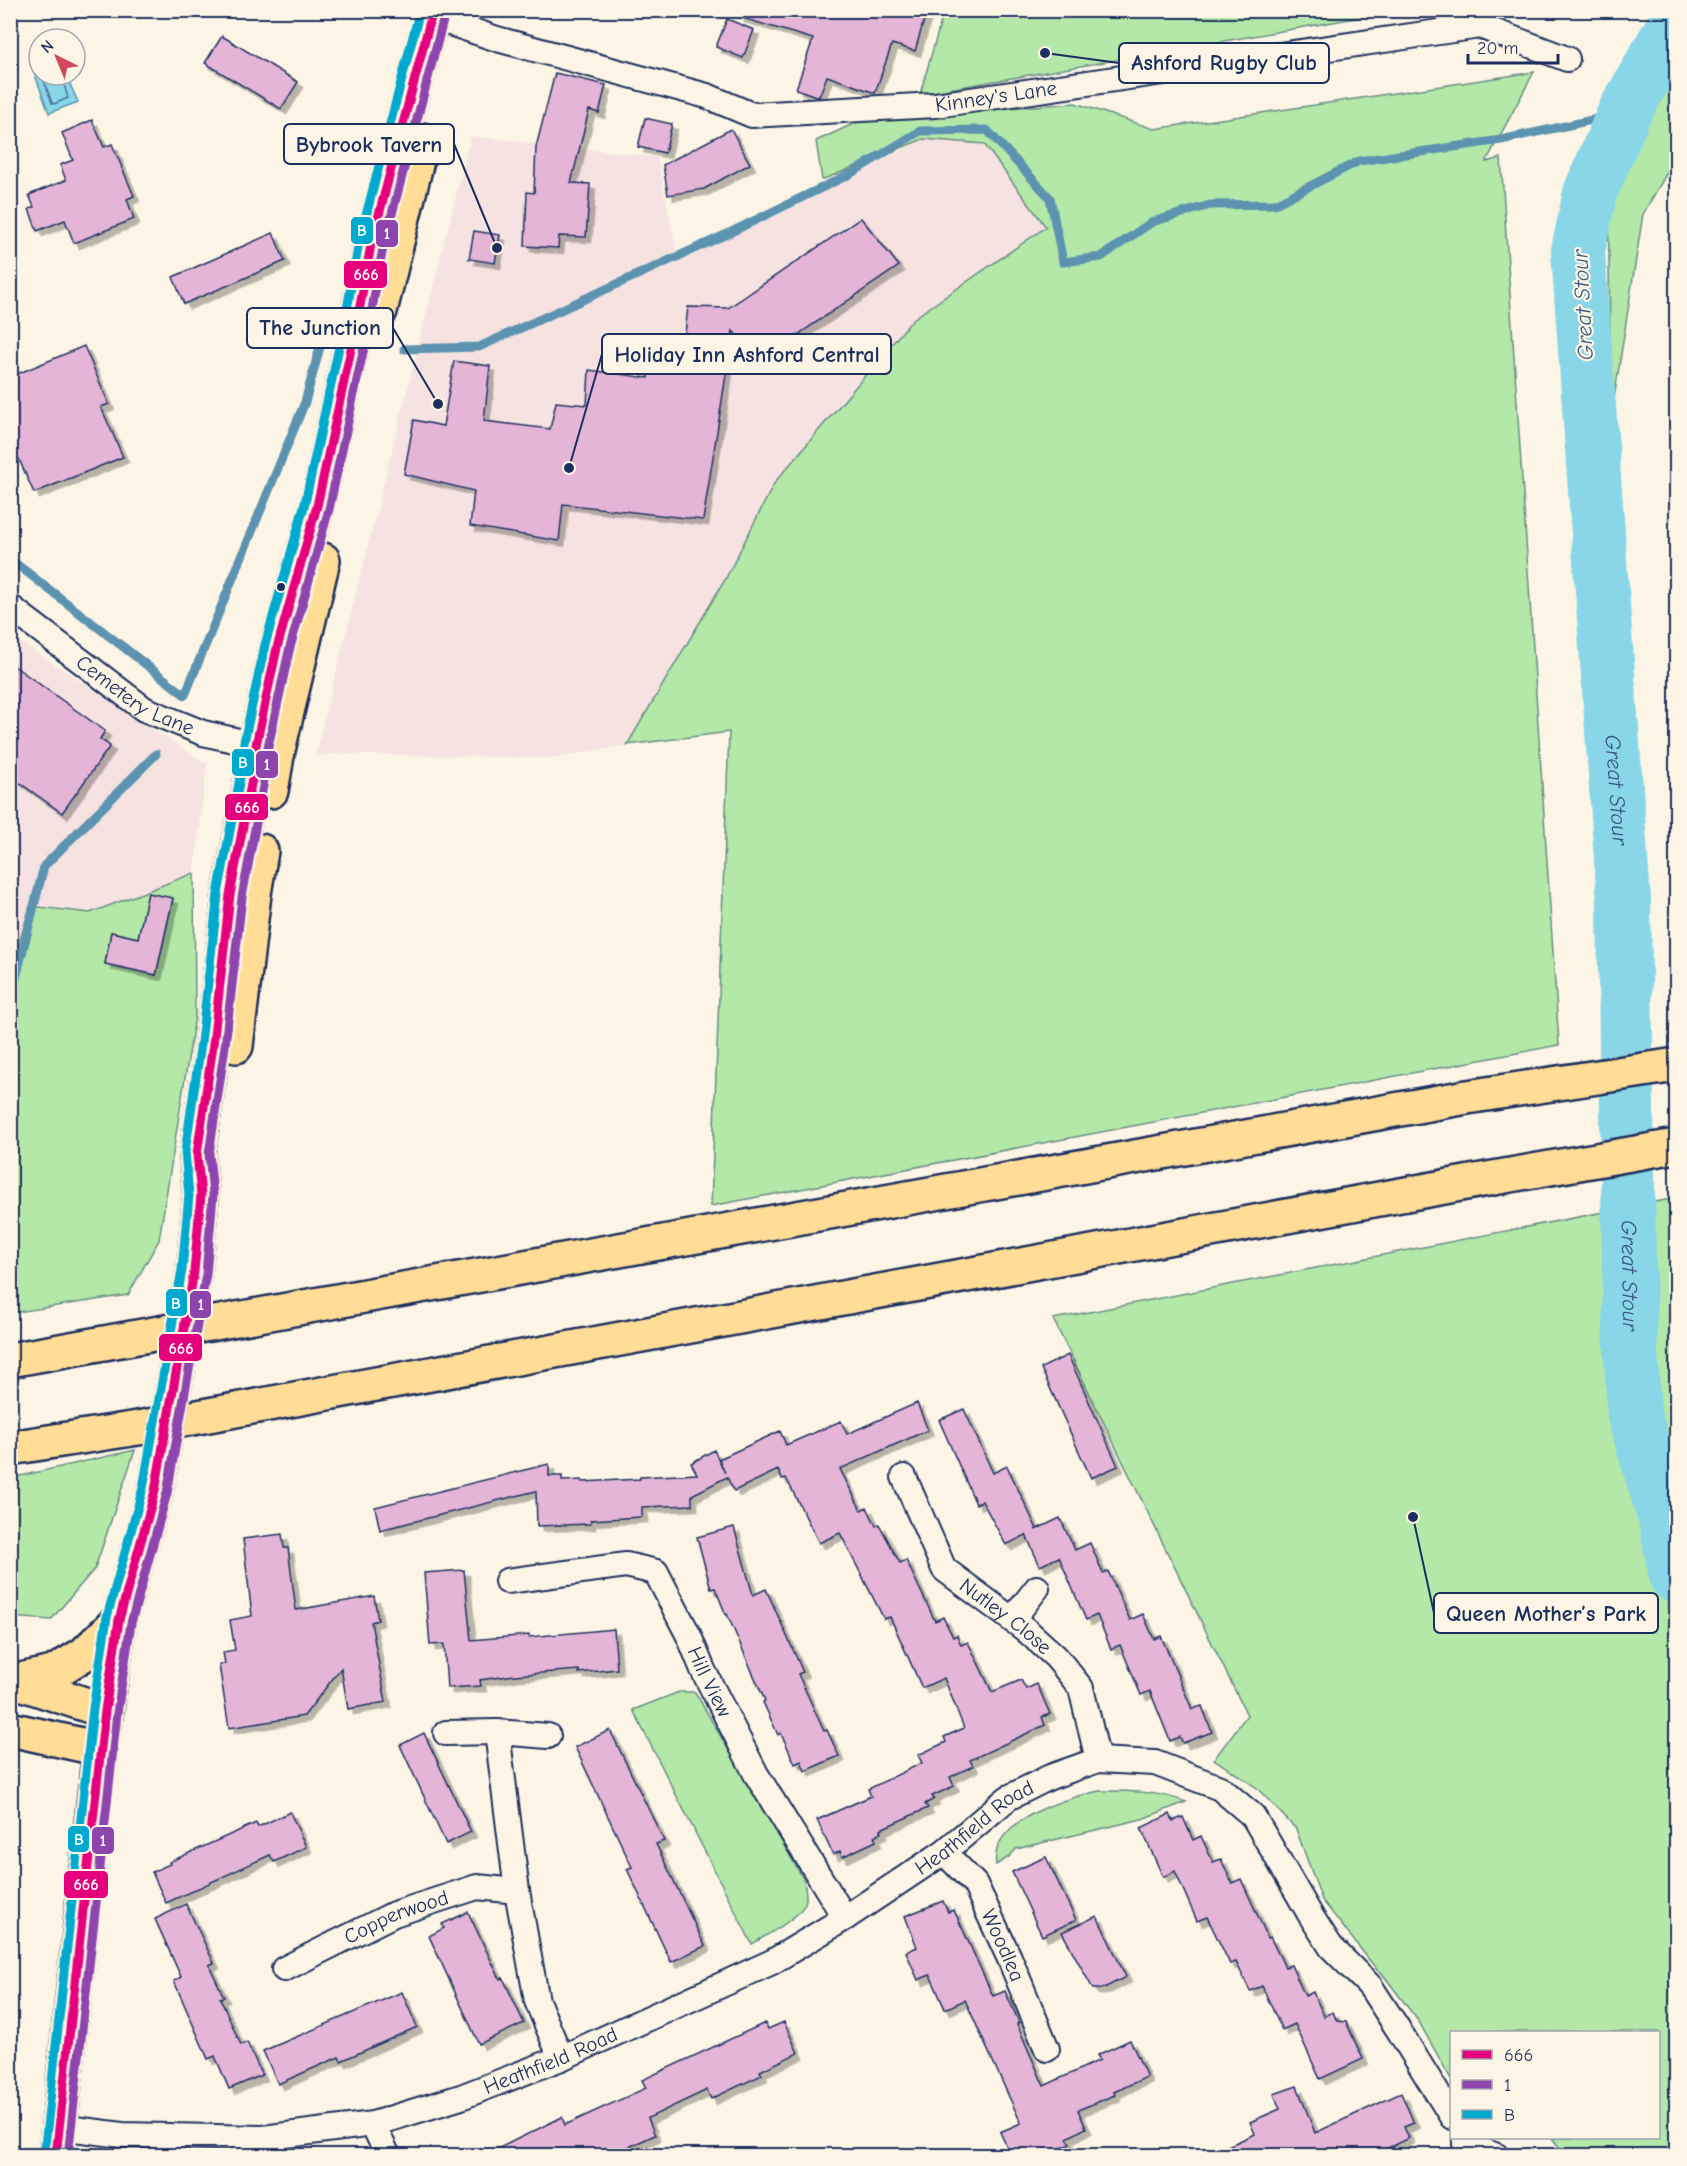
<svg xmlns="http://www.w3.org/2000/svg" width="1687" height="2166" font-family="'Comic Neue',sans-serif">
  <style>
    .built { fill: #f5e2e1 }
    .green { fill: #b3e8a9; stroke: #678c84; stroke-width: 1.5; fill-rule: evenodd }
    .water { fill: #88d6e7; stroke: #5c93b0; stroke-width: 1.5 }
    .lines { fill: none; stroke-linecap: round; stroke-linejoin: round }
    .shore { stroke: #477295; stroke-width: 1.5 }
    .stream { stroke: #5c93b0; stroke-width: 9 }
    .river { stroke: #88d6e7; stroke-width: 54 }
    .building { fill: #e4b5d7; stroke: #1b2f5e; stroke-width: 1.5; filter: url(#shadow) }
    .minor-casing { stroke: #1b2f5e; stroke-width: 28 }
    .primary-casing { stroke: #1b2f5e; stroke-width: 38 }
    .trunk-casing { stroke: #1b2f5e; stroke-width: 38 }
    .motorway-casing { stroke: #1b2f5e; stroke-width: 38 }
    .minor { stroke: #fcf5e5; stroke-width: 24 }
    .primary { stroke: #ffdd96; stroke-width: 33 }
    .trunk { stroke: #ffdd96; stroke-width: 33 }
    .motorway { stroke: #ffdd96; stroke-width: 33 }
    .trunk-bridge-casing { stroke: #1b2f5e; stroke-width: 38; stroke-linecap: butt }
    .trunk-bridge { stroke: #ffdd96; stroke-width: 33 }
    .bus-1-casing { stroke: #fcf5e5; stroke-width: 14 }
    .bus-2-casing { stroke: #fcf5e5; stroke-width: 14 }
    .bus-3-casing { stroke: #fcf5e5; stroke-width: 14 }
    .bus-1 { stroke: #e5007d; stroke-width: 9 }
    .bus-2 { stroke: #8e44ad; stroke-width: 9 }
    .bus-3 { stroke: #00a9ce; stroke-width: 9 }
    .bus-dot { fill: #1b2f5e; stroke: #fcf5e5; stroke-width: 2 }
    .labels { text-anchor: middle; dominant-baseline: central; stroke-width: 4.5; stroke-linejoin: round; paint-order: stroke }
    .street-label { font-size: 21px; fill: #1b2f5e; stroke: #fcf5e5 }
    .water-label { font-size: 22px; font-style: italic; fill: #365980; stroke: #fcf5e5 }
    .leader { fill: none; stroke: #1b2f5e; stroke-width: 2 }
    .callout-dot { fill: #1b2f5e; stroke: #fcf5e5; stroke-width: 2 }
    .callout { fill: #fcf5e5; stroke: #1b2f5e; stroke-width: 2 }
    .callout-label { font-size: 22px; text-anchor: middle; font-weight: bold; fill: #1b2f5e }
    .line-badge { stroke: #fcf5e5; stroke-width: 2 }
    .badge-label { font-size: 16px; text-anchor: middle; font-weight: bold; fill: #fff }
  </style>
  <defs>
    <filter id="shadow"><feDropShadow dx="5.5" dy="5.5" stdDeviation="0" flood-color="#0004"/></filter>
  </defs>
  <rect width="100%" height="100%" fill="#fcf5e5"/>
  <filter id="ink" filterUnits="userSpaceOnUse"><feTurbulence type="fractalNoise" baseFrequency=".0167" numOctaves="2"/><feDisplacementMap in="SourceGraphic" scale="12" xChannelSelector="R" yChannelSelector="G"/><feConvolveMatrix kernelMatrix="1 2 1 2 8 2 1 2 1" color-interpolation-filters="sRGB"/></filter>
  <g filter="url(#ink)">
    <g class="built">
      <polygon points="471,136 657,157 676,248 682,261 923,139 984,144 1046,227 913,319 775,482 726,578 627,745 555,758 333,754 315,757"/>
      <polygon points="11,636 207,764 194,873 90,913 30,906 11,974"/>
    </g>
    <g class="green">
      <polygon points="944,11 944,10 1396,11 920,94"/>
      <polygon points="1676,49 1676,157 1643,214 1611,418 1608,186 1638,120"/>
      <polygon points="1534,72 1486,162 1501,158 1559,1045 711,1206 729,732 627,745 726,578 775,482 913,319 1046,227 984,144 923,139 822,180 816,141 864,119 1075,103 1154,129"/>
      <path d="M194,873L195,1016L159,1240L128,1295L11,1313L10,974L30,906L90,913ZM148,893L173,898L156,975L105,964L111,932L138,938Z"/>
      <polygon points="1676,1198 1676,2155 1565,2155 1552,2138 1658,2138 1658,2032 1452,2032 1451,2079 1419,2022 1381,1972 1378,1971 1322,1900 1296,1829 1257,1788 1214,1759 1247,1715 1053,1319"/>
      <polygon points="135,1450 95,1568 51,1620 11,1617 11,1478"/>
      <path d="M679,1692H695L804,1880C804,1885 807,1893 806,1899C805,1916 766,1935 752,1944L633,1710Z"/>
      <path d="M1099,1791C1128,1791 1159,1791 1186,1802L1142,1819L1016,1849L1009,1857L996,1865C989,1820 1066,1798 1099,1791Z"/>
    </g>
    <polygon class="water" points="39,65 39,75 66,75 78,102 49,113 32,67"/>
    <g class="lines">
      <polyline class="shore" points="42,75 52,103 54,104 68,98 61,75"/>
      <g class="stream">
        <polyline points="404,349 479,347 727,234 850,174 920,131 987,130 1050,198 1063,262 1101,257 1152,222 1210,205 1275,204 1359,161 1501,140 1624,113"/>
        <polyline points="10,559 185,695 305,402 324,332"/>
        <polyline points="10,1002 44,866 156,754"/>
      </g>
      <path class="river" id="s1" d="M1676,21L1624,113L1590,193L1578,251L1624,901L1630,1329L1634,1415L1666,1522L1676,1576"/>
    </g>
    <g class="building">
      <polygon points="739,10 927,10 915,51 892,44 875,93 827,76 819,97 796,89 813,39 739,17"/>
      <polygon points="727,19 754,30 743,58 716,47"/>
      <polygon points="222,36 298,82 281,109 205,63"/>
      <polygon points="555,73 606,85 599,113 589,110 571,183 590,184 586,237 559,236 558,248 525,246 527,192 534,193 536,147"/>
      <polygon points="645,118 672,124 665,153 638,147"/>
      <polygon points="92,120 104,147 112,144 134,196 127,199 134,219 74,243 65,220 37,231 29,209 34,207 29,195 66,180 60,165 73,160 62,133"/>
      <polygon points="731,129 750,164 704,189 668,195 663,165"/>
      <polygon points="861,218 899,266 759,361 733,331 703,520 563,504 559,541 470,526 474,491 404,474 414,420 443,426 454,361 490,366 484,421 550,429 556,402 587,405 589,370 648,378 651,348 683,351 688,307 728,308"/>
      <polygon points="474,231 500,235 495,263 469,259"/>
      <polygon points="273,233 285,261 184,304 173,277"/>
      <polygon points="84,346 109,404 101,407 123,457 34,493 10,439 10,377"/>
      <polygon points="10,663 105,731 100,739 110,746 62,813 10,776"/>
      <polygon points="148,893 173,898 156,975 105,964 111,932 138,938"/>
      <polygon points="1068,1355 1118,1466 1091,1478 1041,1368"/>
      <polygon points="917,1403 928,1430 840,1469 861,1510 867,1507 876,1526 879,1524 900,1563 906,1560 935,1621 943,1617 953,1637 957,1635 961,1645 968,1642 992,1692 1021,1680 1026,1689 1037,1684 1050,1714 1042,1717 1045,1725 970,1760 973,1766 950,1777 954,1786 932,1796 934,1799 925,1804 928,1808 881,1829 882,1832 874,1836 876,1841 842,1857 840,1851 833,1855 817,1820 871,1796 868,1789 922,1763 918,1755 946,1742 944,1737 964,1728 944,1678 922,1688 890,1617 884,1619 840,1533 819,1543 786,1478 782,1479 778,1470 734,1491 727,1477 692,1495 692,1505 642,1507 642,1517 591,1520 590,1524 537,1526 536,1491 380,1530 375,1507 549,1464 549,1476 562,1476 562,1481 582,1480 582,1482 640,1479 640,1477 697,1474 691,1463 714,1450 725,1473 719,1459 780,1431 786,1445 841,1421 847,1434"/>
      <polygon points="964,1409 993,1473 1007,1466 1037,1529 1035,1530 1060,1518 1075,1550 1090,1543 1103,1573 1108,1571 1130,1620 1143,1614 1154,1639 1161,1636 1192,1709 1202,1706 1212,1732 1183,1743 1180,1737 1170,1741 1150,1691 1141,1695 1120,1645 1111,1649 1097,1615 1086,1620 1059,1557 1040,1566 1026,1535 1006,1545 982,1501 976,1504 939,1420"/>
      <polygon points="734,1527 753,1595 766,1589 803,1672 798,1674 824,1731 827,1730 839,1756 805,1771 801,1761 795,1764 781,1733 778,1735 763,1702 765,1701 727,1614 726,1615 715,1588 711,1589 697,1537"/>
      <polygon points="282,1534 284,1548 288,1548 296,1610 374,1596 378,1620 371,1622 386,1702 348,1709 341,1668 304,1716 229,1728 219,1665 225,1664 223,1652 235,1650 230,1620 252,1616 243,1539"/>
      <polygon points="464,1570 471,1640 529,1635 529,1637 614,1629 617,1669 579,1673 579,1670 515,1675 480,1680 481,1686 447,1688 444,1644 430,1645 424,1573"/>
      <polygon points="610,1730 664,1841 656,1844 705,1946 671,1962 627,1869 632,1867 575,1747"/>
      <polygon points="424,1733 471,1832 446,1844 400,1745"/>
      <polygon points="290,1812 306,1847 274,1862 270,1855 166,1903 152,1872 170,1864 169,1862 256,1823 258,1827"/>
      <polygon points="1170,1814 1173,1821 1183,1817 1193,1840 1201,1836 1213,1862 1221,1859 1232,1883 1241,1879 1268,1938 1270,1937 1285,1967 1291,1965 1305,1996 1313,1992 1324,2016 1333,2012 1337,2021 1346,2022 1363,2059 1320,2079 1295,2024 1282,2030 1262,1986 1250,1991 1236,1962 1230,1964 1207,1917 1197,1921 1175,1871 1163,1877 1141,1828"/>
      <polygon points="1046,1857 1076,1920 1042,1936 1012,1872"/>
      <polygon points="943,1901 948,1912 954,1910 993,1996 1005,1991 1019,2022 1017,2024 1044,2086 1100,2060 1097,2055 1130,2040 1147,2077 1114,2092 1115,2095 1078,2110 1086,2128 1067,2138 1070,2144 1046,2156 1011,2156 1000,2132 1021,2123 965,2000 945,2009 930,1975 918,1980 906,1952 917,1947 905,1916"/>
      <polygon points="186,1904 214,1963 209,1965 224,1997 220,1998 241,2045 247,2042 262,2075 229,2089 215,2056 208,2059 174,1981 181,1977 155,1919"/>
      <polygon points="468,1912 500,1979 503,1978 524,2023 479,2044 429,1936 444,1928 442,1924"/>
      <polygon points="1097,1916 1126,1977 1102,1989 1093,1989 1062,1932"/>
      <polygon points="402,1992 417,2027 341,2061 339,2057 278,2084 263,2051"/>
      <polygon points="784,2022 798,2053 760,2071 762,2075 711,2099 707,2090 648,2118 655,2135 609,2156 483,2156 562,2117 565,2125 646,2088 642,2080 765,2023 768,2029"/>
      <polygon points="1297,2086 1315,2133 1401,2093 1414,2123 1404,2127 1409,2138 1371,2156 1205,2156 1255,2134 1250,2122 1280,2109 1274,2094"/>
    </g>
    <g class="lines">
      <defs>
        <g id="minor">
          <path id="s2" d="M432,17L497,39L707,96L752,115L936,105L1480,26L1567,59"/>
          <path id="s3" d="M10,607L144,709L203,733L270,748"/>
          <path id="s4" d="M904,1477L944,1569L1026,1630L1056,1657L1081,1688L1098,1760"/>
          <path id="s5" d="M507,1581L626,1565L656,1572L689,1636L703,1670L756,1774L845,1918"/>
          <polyline points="1012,1620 1037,1588"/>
          <polyline points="497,1732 517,1891 537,2001 561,2058"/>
          <polyline points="446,1733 497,1732 548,1736"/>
          <path id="s6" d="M944,1852L975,1884L1009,1957L1047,2049"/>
          <path id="s7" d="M284,1969L394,1914L477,1887L517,1891"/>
          <polyline points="373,2124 388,2156"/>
          <path id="s8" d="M59,2127L122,2135L263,2138L373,2124L461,2097L561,2058L772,1962L845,1918L944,1852L1008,1798L1050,1777L1098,1760L1155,1763L1220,1788L1253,1816L1311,1916L1331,1947L1370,1986L1398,2029L1452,2117"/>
          <polyline points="1465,2144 1497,2156"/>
        </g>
        <polyline id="primary" points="56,2156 100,1749"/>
        <g id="trunk">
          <polyline points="380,311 422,140"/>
          <polyline points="271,791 278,750 323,560"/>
          <polyline points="236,1046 254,894 261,851"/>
          <polyline points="194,1272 201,1195 197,1154 213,1045 230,895 255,763 256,745 277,648 317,506 358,317 371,245 433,10"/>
          <polyline points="15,1681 105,1711"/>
          <polyline points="16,1681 53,1673 84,1654 119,1620"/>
          <polyline points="10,1729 100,1749 119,1620 155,1491"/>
        </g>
        <g id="motorway">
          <polyline points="10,1360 1467,1097 1676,1065"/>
          <polyline points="10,1448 138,1428 1482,1180 1676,1146"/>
        </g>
      </defs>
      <use href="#minor" class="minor-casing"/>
      <use href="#primary" class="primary-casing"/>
      <use href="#trunk" class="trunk-casing"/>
      <use href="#motorway" class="motorway-casing"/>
      <use href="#minor" class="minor"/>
      <use href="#primary" class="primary"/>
      <use href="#trunk" class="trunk"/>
      <use href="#motorway" class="motorway"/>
      <defs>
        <polyline id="trunk-bridge" points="155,1491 194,1272"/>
      </defs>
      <use href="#trunk-bridge" class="trunk-bridge-casing"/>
      <use href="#trunk-bridge" class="trunk-bridge"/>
      <defs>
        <polyline id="bus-1" points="56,2156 105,1711 119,1620 155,1491 194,1272 201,1195 197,1154 213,1045 230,895 255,763 256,745 277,648 317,506 358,317 371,245 433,10"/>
        <polyline id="bus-2" points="68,2156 117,1713 131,1623 167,1493 206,1274 213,1195 209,1154 225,1046 242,897 267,765 268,747 289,651 329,509 370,320 383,248 445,13"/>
        <polyline id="bus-3" points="44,2155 93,1709 107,1617 143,1488 182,1270 189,1195 185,1152 201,1043 218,894 243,762 244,742 265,645 305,503 346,315 359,242 420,10"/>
      </defs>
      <use href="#bus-1" class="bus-1-casing"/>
      <use href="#bus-2" class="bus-2-casing"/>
      <use href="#bus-3" class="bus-3-casing"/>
      <use href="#bus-1" class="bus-1"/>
      <use href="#bus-2" class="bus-2"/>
      <use href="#bus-3" class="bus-3"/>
    </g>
  </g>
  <circle class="bus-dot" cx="281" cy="587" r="5"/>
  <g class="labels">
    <g class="street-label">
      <text stroke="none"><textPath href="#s2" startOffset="580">Kinney's Lane</textPath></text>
      <text stroke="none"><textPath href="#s3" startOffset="154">Cemetery Lane</textPath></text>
      <text stroke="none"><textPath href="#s4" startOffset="178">Nutley Close</textPath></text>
      <text stroke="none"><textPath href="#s5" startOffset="273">Hill View</textPath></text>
      <text stroke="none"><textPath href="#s8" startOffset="990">Heathfield Road</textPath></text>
      <text stroke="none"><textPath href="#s7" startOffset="124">Copperwood</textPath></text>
      <text stroke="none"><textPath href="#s6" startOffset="112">Woodlea</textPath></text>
      <text stroke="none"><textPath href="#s8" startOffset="504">Heathfield Road</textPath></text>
    </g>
    <g class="water-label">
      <text transform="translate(1583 305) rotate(-93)">Great Stour</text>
      <text stroke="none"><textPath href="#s1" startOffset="792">Great Stour</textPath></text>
      <text stroke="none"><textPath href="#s1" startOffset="1278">Great Stour</textPath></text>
    </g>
  </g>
  <path class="leader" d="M1045 53L1119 63M497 248L454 144M438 404L393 328M569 468L602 354M1413 1517L1434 1613"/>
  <g class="callout-dot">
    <circle cx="1045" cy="53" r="6"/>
    <circle cx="497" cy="248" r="6"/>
    <circle cx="438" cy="404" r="6"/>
    <circle cx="569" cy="468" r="6"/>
    <circle cx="1413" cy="1517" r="6"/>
  </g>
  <g class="callout">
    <rect x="1119" y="43" width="210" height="40" rx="6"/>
    <rect x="284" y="124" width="170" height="40" rx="6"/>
    <rect x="247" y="308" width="146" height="40" rx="6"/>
    <rect x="602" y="334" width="289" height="40" rx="6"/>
    <rect x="1434" y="1593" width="224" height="40" rx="6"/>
  </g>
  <g class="callout-label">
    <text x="1224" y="70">Ashford Rugby Club</text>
    <text x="369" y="152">Bybrook Tavern</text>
    <text x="320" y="335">The Junction</text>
    <text x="747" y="362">Holiday Inn Ashford Central</text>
    <text x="1546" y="1621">Queen Mother’s Park</text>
  </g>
  <g class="line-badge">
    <rect x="350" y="216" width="24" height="29" rx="6" fill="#00a9ce"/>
    <rect x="375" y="219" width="24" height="29" rx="6" fill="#8e44ad"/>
    <rect x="343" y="260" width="45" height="29" rx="6" fill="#e5007d"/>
    <rect x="231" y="748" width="24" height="29" rx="6" fill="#00a9ce"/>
    <rect x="255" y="750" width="24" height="29" rx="6" fill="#8e44ad"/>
    <rect x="224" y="793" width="45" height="28" rx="6" fill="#e5007d"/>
    <rect x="165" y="1288" width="23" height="29" rx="6" fill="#00a9ce"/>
    <rect x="189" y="1290" width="23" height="29" rx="6" fill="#8e44ad"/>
    <rect x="158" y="1333" width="45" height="29" rx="6" fill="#e5007d"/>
    <rect x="67" y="1825" width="23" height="28" rx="6" fill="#00a9ce"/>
    <rect x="91" y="1826" width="24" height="29" rx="6" fill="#8e44ad"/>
    <rect x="63" y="1870" width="46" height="29" rx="6" fill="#e5007d"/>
  </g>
  <g class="badge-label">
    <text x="362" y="236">B</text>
    <text x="387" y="239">1</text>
    <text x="366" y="280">666</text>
    <text x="243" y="768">B</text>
    <text x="267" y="770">1</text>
    <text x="247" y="813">666</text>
    <text x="176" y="1309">B</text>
    <text x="201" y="1310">1</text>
    <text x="181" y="1354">666</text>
    <text x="79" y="1845">B</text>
    <text x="103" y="1846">1</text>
    <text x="86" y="1890">666</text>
  </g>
  <rect width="1687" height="2166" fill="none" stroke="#fcf5e5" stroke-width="36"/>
  <rect x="18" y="18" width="1651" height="2130" fill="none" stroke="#1b2f5e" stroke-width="2" filter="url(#ink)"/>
  <rect x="1450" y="2031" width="210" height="108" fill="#fcf5e5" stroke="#a2a6af" stroke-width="1.5"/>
  <rect x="1462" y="2050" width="30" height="9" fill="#e5007d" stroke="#a2a6af" stroke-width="1.5"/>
  <text x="1504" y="2061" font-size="18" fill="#1b2f5e">666</text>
  <rect x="1462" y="2080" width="30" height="9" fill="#8e44ad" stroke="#a2a6af" stroke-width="1.5"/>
  <text x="1504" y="2091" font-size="18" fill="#1b2f5e">1</text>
  <rect x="1462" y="2110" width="30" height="9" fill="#00a9ce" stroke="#a2a6af" stroke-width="1.5"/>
  <text x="1504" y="2121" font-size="18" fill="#1b2f5e">B</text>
  <g transform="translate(57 57) rotate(317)"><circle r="28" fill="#fcf5e5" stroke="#a2a6af" stroke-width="1.5"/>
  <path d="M0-4.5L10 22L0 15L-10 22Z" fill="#d1495b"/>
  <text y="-9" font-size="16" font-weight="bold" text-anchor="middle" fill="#1b2f5e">N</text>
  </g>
  <path d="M1468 54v9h90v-9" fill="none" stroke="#1b2f5e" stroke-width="3"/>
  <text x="1477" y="54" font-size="18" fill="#1b2f5e" stroke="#fcf5e5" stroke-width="4.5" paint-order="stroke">20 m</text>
</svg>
